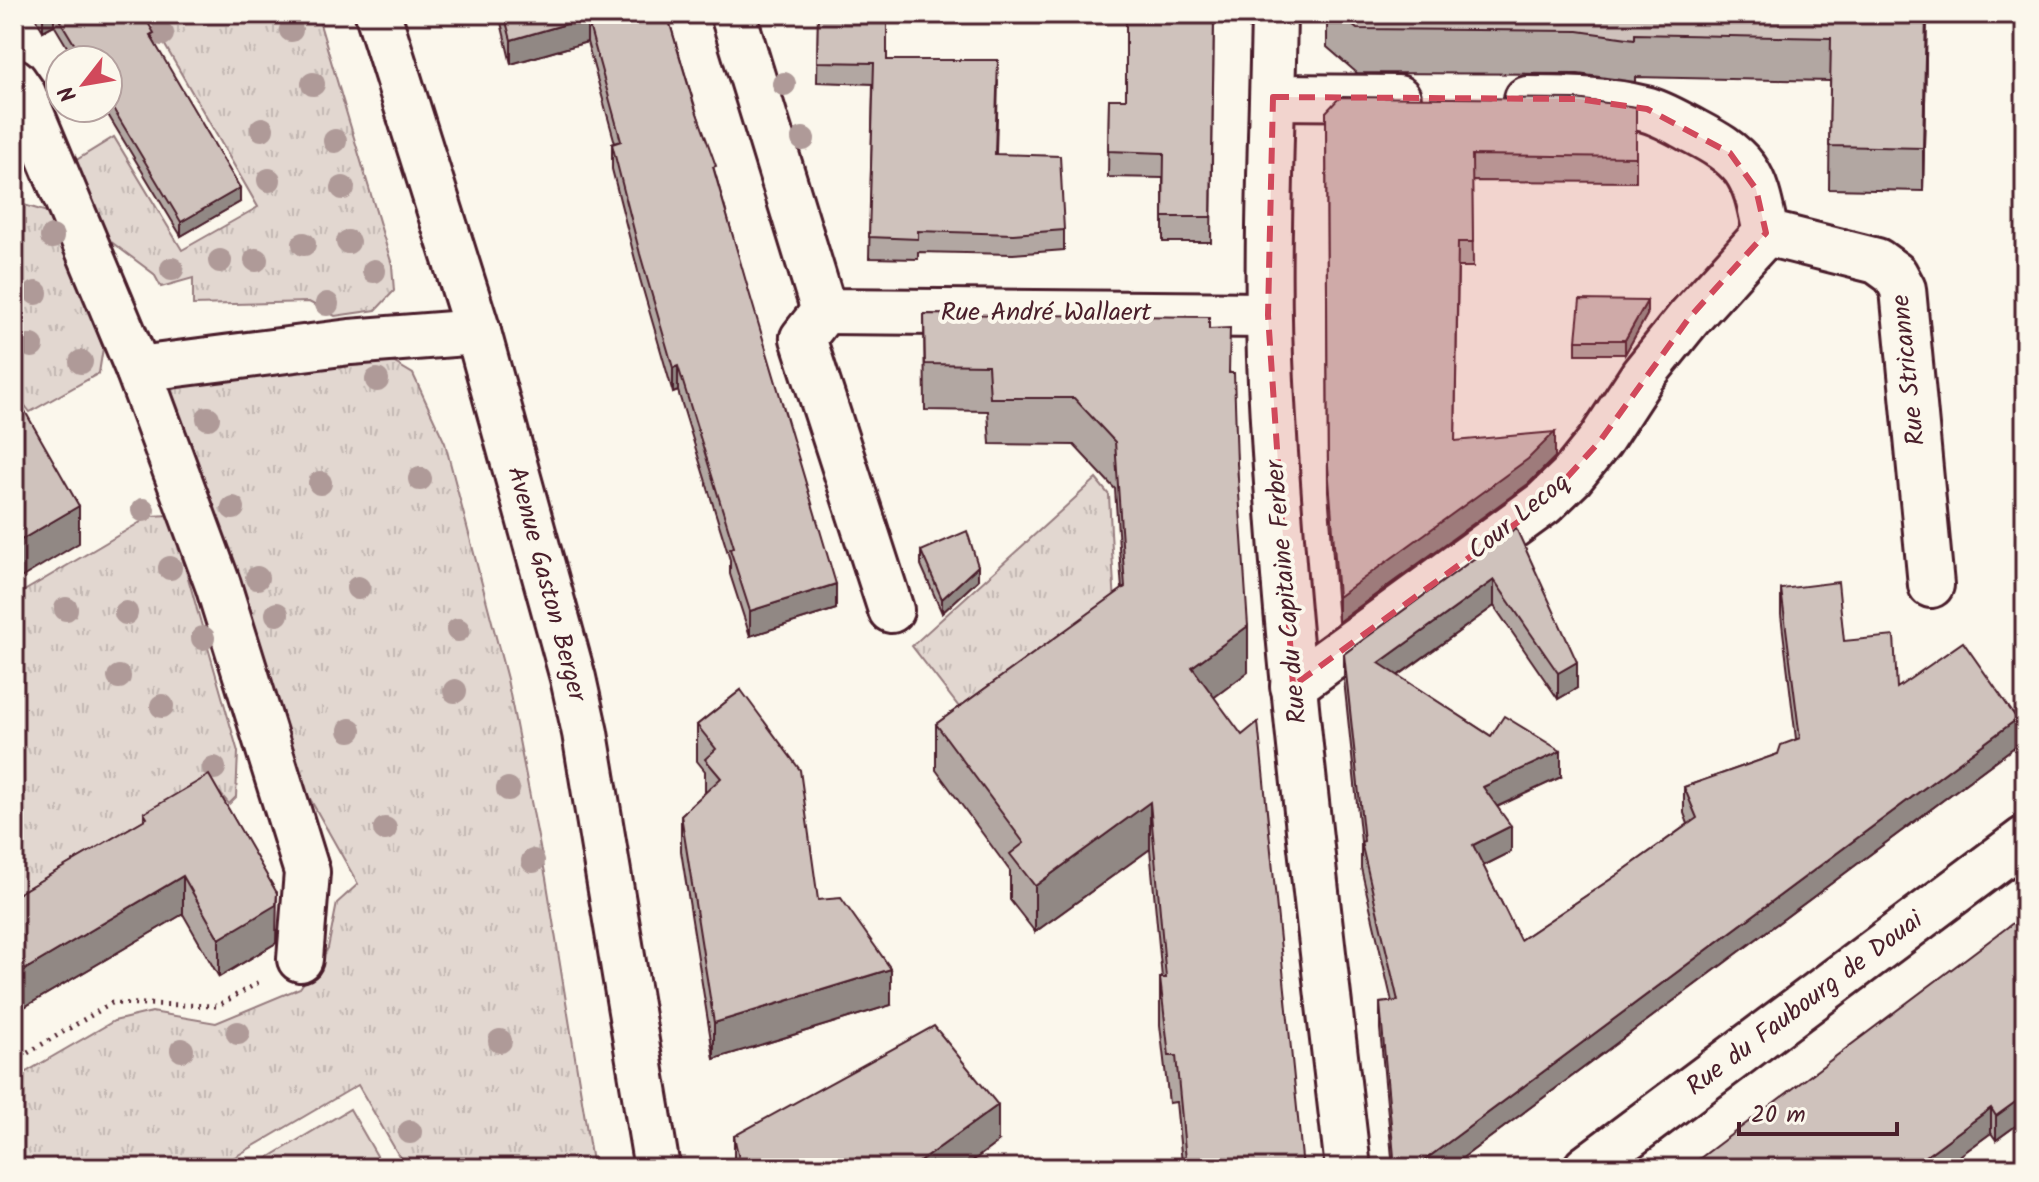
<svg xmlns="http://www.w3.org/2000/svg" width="2039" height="1182" font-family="Kalam,sans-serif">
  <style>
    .grass { fill: url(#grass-tufts); stroke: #967b7e; stroke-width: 2 }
    .garden { fill: #e2d7d0; stroke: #967b7e; stroke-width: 2 }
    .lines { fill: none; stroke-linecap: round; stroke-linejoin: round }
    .minor-casing { stroke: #4a1f2b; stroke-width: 50 }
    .major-casing { stroke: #4a1f2b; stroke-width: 50 }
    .path { stroke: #4a1f2b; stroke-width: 5; stroke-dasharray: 2 6; stroke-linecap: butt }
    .minor { stroke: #fbf7ec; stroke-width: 44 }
    .major { stroke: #fbf7ec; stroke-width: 44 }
    .tree { fill: #af9a98 }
    .wall { fill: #b2a7a2; stroke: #4a1f2b; stroke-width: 2 }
    .shaded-wall { fill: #918884; stroke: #4a1f2b; stroke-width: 2 }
    .building { fill: #cfc2bc; stroke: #4a1f2b; stroke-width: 2 }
    .marked { fill: #d1495b; fill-opacity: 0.2; stroke: #d1495b; stroke-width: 6; stroke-dasharray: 16 10; stroke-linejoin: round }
    .labels { text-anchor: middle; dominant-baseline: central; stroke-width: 8; stroke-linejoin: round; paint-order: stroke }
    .street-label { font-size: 26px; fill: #4a1f2b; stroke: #fbf7ec }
  </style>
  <defs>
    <pattern id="grass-tufts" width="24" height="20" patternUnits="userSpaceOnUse" patternTransform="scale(2)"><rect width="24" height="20" fill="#e2d7d0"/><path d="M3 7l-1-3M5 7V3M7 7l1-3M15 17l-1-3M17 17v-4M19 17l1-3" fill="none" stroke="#c3b8b3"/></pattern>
  </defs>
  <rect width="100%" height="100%" fill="#fbf7ec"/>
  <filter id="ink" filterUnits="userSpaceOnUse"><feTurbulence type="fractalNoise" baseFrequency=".0125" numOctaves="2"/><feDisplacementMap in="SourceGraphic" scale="16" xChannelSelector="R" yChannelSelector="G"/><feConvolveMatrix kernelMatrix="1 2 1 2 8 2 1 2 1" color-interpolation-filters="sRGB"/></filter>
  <g filter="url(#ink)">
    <g class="grass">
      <polygon points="147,14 317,14 392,265 394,291 376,310 335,316 309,302 193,305 193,278 161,287 154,274 110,241 75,161 114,137 182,250 258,207"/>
      <polygon points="24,205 51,213 103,348 99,373 30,412 19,398 14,401 14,208"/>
      <polygon points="350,359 388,359 413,374 445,443 507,679 546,878 593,1168 406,1168 358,1085 216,1168 14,1168 14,1079 114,1021 152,1012 216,1023 300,988 328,948 337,903 358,884 287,758 234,563 168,389"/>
      <polygon points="1096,479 1109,495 1116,624 976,729 912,646"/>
      <polygon points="170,515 238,752 236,797 229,804 220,793 14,916 14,597 151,516"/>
    </g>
    <polygon class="garden" points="350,1109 384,1168 254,1168 253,1167"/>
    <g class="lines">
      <defs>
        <g id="minor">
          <polyline points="378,14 478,332 573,678 585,733 657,1168"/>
          <polyline points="733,14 824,311 1268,315"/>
          <path d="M1274,14C1272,136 1265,260 1271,382C1284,645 1318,907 1348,1168"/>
          <polyline points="14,81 23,94 138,369 218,585 307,872 300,959"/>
          <polyline points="1273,97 1398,98"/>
          <path d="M1527,99C1566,99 1606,99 1645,109C1662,113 1679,124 1695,132C1714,142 1732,152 1745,169C1758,187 1761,211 1766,233L1877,261L1895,274L1903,289L1931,585"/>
          <polyline points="824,311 803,338 891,610"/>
          <polyline points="138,369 350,342 478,332"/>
          <polyline points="1293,686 1544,503 1571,477 1600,441 1643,375 1689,318 1766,233"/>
        </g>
        <polyline id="major" points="1586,1168 2025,839"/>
      </defs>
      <use href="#minor" class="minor-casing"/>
      <use href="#major" class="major-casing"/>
      <polyline class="path" points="14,1061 112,1003 217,1006 259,982"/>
      <use href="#minor" class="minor"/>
      <use href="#major" class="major"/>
    </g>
    <g class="tree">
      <circle cx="291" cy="30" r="12"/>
      <circle cx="162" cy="34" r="12"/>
      <circle cx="313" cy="84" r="12"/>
      <circle cx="784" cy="84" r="12"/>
      <circle cx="262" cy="129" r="12"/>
      <circle cx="803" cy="139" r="12"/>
      <circle cx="335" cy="141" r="12"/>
      <circle cx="269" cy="180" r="12"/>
      <circle cx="343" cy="188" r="12"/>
      <circle cx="52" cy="237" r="12"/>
      <circle cx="348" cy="242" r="12"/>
      <circle cx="304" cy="244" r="12"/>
      <circle cx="256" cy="260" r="12"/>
      <circle cx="220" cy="261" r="12"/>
      <circle cx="172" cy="269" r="12"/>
      <circle cx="374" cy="271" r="12"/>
      <circle cx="36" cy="293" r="12"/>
      <circle cx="327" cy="304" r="12"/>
      <circle cx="32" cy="346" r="12"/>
      <circle cx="81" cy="362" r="12"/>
      <circle cx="377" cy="380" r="12"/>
      <circle cx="208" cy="418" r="12"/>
      <circle cx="420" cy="479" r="12"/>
      <circle cx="320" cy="483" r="12"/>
      <circle cx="233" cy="508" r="12"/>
      <circle cx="143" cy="510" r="12"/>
      <circle cx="170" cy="568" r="12"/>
      <circle cx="257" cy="578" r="12"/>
      <circle cx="358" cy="588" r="12"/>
      <circle cx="66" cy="609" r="12"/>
      <circle cx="126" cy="613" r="12"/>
      <circle cx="277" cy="614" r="12"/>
      <circle cx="458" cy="630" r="12"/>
      <circle cx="203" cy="638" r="12"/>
      <circle cx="119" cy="677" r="12"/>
      <circle cx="455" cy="691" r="12"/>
      <circle cx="162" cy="706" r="12"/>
      <circle cx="350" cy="730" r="12"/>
      <circle cx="214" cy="768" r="12"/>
      <circle cx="508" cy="789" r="12"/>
      <circle cx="385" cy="829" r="12"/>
      <circle cx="533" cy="861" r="12"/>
      <circle cx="238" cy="1033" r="12"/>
      <circle cx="500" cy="1041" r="12"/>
      <circle cx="182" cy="1050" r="12"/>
      <circle cx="410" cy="1132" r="12"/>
    </g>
    <g class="wall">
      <polygon points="33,14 143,14 154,42 240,202 181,236 104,108 108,108 108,60 75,60 54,25 43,31"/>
      <polygon points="499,14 667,14 716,176 836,609 750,636 730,574 730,560 678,391 673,393 640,279 612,169 612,144 615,143 587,42 511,64"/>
      <polygon points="818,14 866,17 887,60 998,81 996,154 1064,230 1064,250 1013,254 918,252 918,259 869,258 873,84 817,82"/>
      <polygon points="1214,14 1211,242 1163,242 1163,178 1108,177 1109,99 1126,99"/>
      <polygon points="1327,14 1927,14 1923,191 1829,189 1830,81 1635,77 1635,82 1578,74 1357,73 1327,47"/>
      <polygon points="1636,107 1636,182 1472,181 1473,267 1458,267 1455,441 1555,457 1528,484 1338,622 1328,491 1326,112"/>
      <polygon points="924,314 1209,329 1230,373 1237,464 1248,672 1214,697 1303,1168 1182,1163 1176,1102 1169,1103 1160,1025 1160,978 1162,978 1150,849 1035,932 1010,900 1010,871 936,770 936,724 1122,590 1115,489 1074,445 990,444 988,411 925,410"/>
      <polygon points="1647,315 1625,354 1576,354 1576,340"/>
      <polygon points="1516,528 1577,688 1558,699 1494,606 1398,676 1491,736 1561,777 1497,807 1511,852 1483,866 1520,940 1617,875 1688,824 1684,813 1684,787 1778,754 1796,739 1781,615 1781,589 1844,641 1897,688 2017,745 1449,1168 1393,1168 1380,1029 1380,1003 1392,1002 1361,868 1361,842 1344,680 1344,654"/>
      <polygon points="921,551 978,580 942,613 921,565"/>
      <polygon points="741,690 818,900 891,1005 714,1059 681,851 681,815 705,793 705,771 697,761 697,725"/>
      <polygon points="144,813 277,930 276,943 219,977 183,914 14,1013 14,896 144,820"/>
      <polygon points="2025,914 2025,1119 1996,1140 1991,1133 1943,1168"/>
      <polygon points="734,1136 998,1142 963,1168 734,1168"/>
    </g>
    <g class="shaded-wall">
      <polygon points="49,14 54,14 54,25 43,31 43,17"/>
      <polygon points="1926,14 1927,14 1923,191 1923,148"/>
      <polygon points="587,18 587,42 511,64 511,40"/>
      <polygon points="240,188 240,202 181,236 181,222"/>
      <polygon points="1647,301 1647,315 1625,354 1625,340"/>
      <polygon points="678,366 678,391 673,393 673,368"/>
      <polygon points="1555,432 1555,457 1528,484 1338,622 1338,597"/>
      <polygon points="79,506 79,543 14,582 14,544"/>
      <polygon points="978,566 978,580 942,613 942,599"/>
      <polygon points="1494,580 1494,606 1379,689 1379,663"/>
      <polygon points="836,584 836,609 750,636 750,611"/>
      <polygon points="1248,626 1248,672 1192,714 1192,667"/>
      <polygon points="1577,662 1577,688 1558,699 1558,673"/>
      <polygon points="2017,719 2017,745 1449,1168 1414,1168"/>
      <polygon points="1561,751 1561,777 1483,813 1483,787"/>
      <polygon points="1150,802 1150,849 1035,932 1035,886"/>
      <polygon points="1511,826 1511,852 1473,871 1473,845"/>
      <polygon points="183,876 183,914 14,1013 14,976"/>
      <polygon points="277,893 276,943 219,977 219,939"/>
      <polygon points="891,969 891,1005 714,1059 714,1023"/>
      <polygon points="2025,1095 2025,1119 1996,1140 1996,1116"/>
      <polygon points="998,1105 998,1142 963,1168 911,1168"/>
      <polygon points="1991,1108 1991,1133 1943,1168 1910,1168"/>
    </g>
    <g class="building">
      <polygon points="56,14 143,14 154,33 150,35 240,188 181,222 108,100 108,60 84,60"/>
      <polygon points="504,14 667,14 694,105 716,166 713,167 749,292 836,584 750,611 730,549 734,547 678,366 673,368 640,254 612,144 621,141 587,18 511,40"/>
      <polygon points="818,14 866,14 866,17 887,17 887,60 998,60 995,154 1060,156 1064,230 1013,234 918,231 918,239 869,237 874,63 817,62"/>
      <polygon points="1126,14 1214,14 1211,217 1163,217 1164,153 1108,151 1109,99 1126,99"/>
      <polygon points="1339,14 1926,14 1923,148 1829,146 1831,38 1635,34 1635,39 1578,31 1357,29"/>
      <polygon points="1340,97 1576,99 1636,107 1636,157 1472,155 1473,242 1458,242 1455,441 1555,432 1528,459 1338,597 1328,466 1326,112"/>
      <polygon points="1580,300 1647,301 1625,340 1576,340"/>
      <polygon points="924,314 1209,317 1209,329 1230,328 1229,373 1234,373 1237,464 1248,626 1192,667 1242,735 1258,722 1303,1168 1175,1168 1186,1160 1176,1056 1169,1056 1160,978 1166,978 1150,802 1035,886 1010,854 1024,843 936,724 1125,587 1115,442 1074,398 990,398 988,365 925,364"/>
      <polygon points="14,392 79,506 14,544"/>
      <polygon points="1516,528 1577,662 1558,673 1494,580 1379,663 1491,736 1504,716 1561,751 1483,787 1511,826 1473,845 1520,940 1617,875 1697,818 1684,787 1778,754 1781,745 1800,738 1781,589 1838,582 1844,641 1894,636 1897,688 1963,642 2017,719 1414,1168 1395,1168 1380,1003 1398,1001 1361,842 1364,841 1344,654"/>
      <polygon points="967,531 978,566 942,599 921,551"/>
      <polygon points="741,690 800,770 818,900 841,898 891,969 714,1023 681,815 721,778 705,759 716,749 697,725"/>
      <polygon points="209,775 277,893 276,905 219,939 183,876 14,976 14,896 147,818 144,813"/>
      <polygon points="2025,914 2025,1095 1996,1116 1991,1108 1910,1168 1687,1168"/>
      <polygon points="934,1026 998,1105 911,1168 741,1168 734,1136"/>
    </g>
  </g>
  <path class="marked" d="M1273,97L1578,99L1647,109L1730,153L1756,189L1766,233L1689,318L1600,441L1544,503L1293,686L1268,315Z"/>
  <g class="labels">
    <g class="street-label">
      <text x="1046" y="313">Rue André Wallaert</text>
      <text transform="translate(1909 370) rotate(-96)">Rue Stricanne</text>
      <text transform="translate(1519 517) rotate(-39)">Cour Lecoq</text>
      <text transform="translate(546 584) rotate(75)">Avenue Gaston Berger</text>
      <text transform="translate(1287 592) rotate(-95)">Rue du Capitaine Ferber</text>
      <text transform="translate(1805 1004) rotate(-37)">Rue du Faubourg de Douai</text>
    </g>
  </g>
  <rect width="2039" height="1182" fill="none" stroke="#fbf7ec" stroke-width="48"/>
  <rect x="24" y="24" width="1991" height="1134" fill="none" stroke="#4a1f2b" stroke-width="3" filter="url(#ink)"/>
  <g transform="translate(84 84) rotate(239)"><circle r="38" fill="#fbf7ec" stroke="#b4a19f" stroke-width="2"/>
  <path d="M0-6L14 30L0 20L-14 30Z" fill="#d1495b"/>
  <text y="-12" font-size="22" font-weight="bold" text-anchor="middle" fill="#4a1f2b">N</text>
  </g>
  <path d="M1739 1122v12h158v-12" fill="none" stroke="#4a1f2b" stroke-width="4"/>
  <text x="1751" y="1122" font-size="24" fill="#4a1f2b" stroke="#fbf7ec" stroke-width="6" paint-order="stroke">20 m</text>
</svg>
